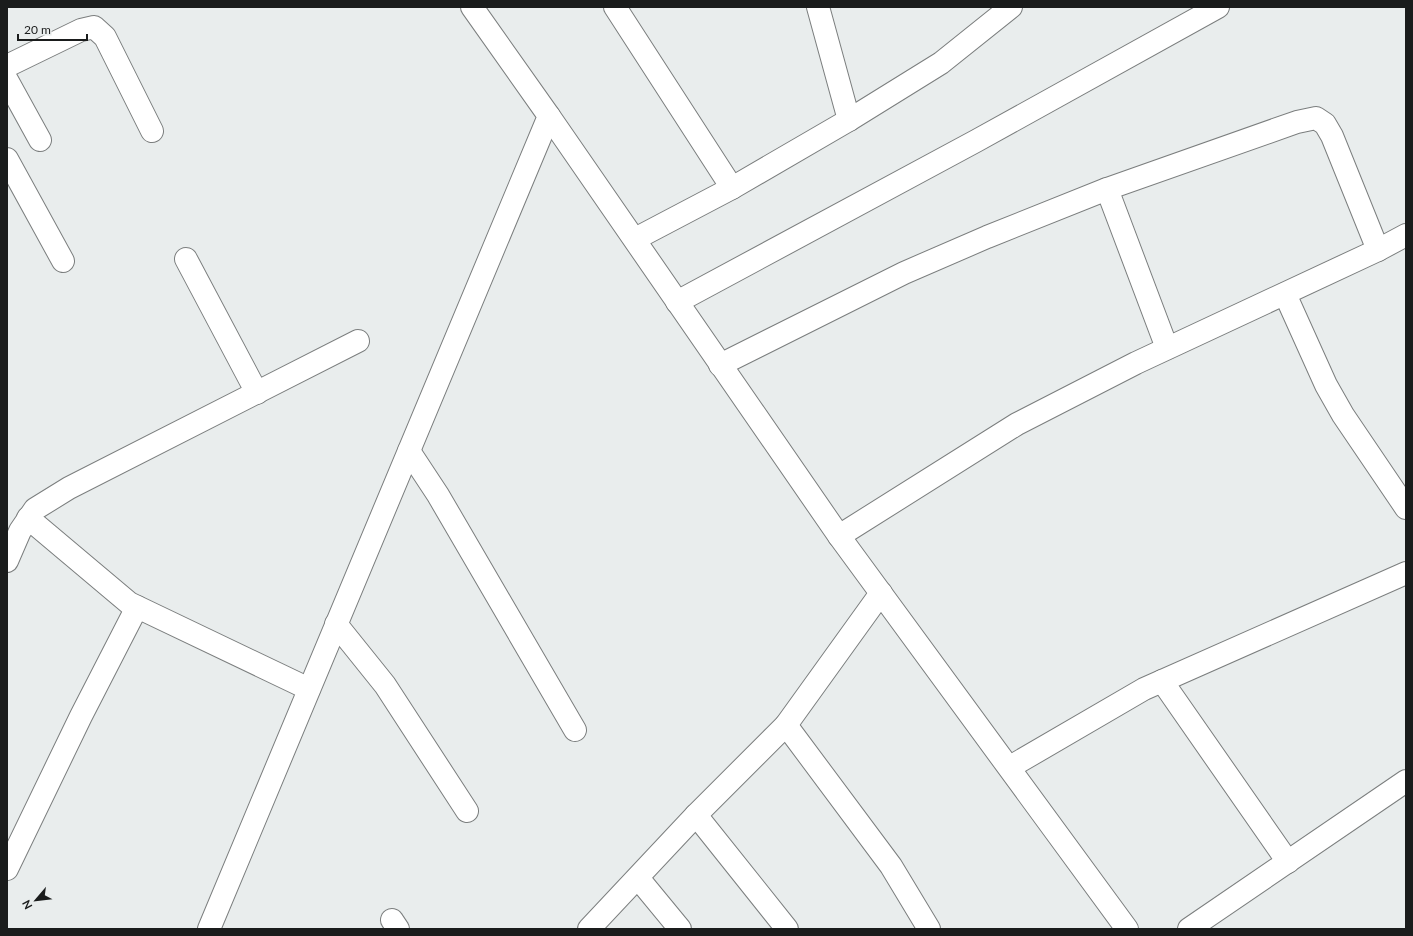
<svg xmlns="http://www.w3.org/2000/svg" width="1413" height="936" font-family="Lato,sans-serif">
  <style>
    .lines { fill: none; stroke-linecap: round; stroke-linejoin: round }
    .street-casing { stroke: #7b7e7e; stroke-width: 24 }
    .primary-casing { stroke: #7b7e7e; stroke-width: 24 }
    .street { stroke: #fff; stroke-width: 22 }
    .primary { stroke: #fff; stroke-width: 22 }
  </style>
  <rect width="100%" height="100%" fill="#e9eded"/>
  <g class="lines">
    <defs>
      <g id="street">
        <polyline points="615,7 732,188"/>
        <polyline points="818,7 849,120"/>
        <polyline points="7,66 81,30 94,27 105,37 152,131"/>
        <polyline points="7,80 40,140"/>
        <polyline points="549,116 839,536 1127,929"/>
        <polyline points="7,159 63,261"/>
        <polyline points="1107,189 1167,348"/>
        <polyline points="635,239 732,188 849,120 941,63 1011,7"/>
        <polyline points="186,259 257,393"/>
        <polyline points="1285,294 1326,385 1343,415 1406,508"/>
        <polyline points="677,302 976,141 1218,7"/>
        <polyline points="720,365 904,273 987,237 1107,189 1297,122 1316,118 1325,124 1332,136 1378,250"/>
        <polyline points="409,451 438,495 575,730"/>
        <polyline points="28,518 129,603 309,689"/>
        <polyline points="839,536 1017,424 1136,363 1378,250 1406,235"/>
        <polyline points="7,561 20,531 35,509 69,488 358,341"/>
        <polyline points="336,624 385,685 467,811"/>
        <polyline points="1162,681 1288,862"/>
        <polyline points="786,725 891,866 929,929"/>
        <polyline points="1010,767 1144,689 1406,573"/>
        <polyline points="696,815 787,929"/>
        <polyline points="7,869 81,716 137,607"/>
        <polyline points="638,878 680,929"/>
        <polyline points="392,920 398,929"/>
        <polyline points="589,929 696,815 786,725 881,593"/>
        <polyline points="1189,929 1406,781"/>
      </g>
      <polyline id="primary" points="209,929 549,116 472,7"/>
    </defs>
    <use href="#street" class="street-casing"/>
    <use href="#primary" class="primary-casing"/>
    <use href="#street" class="street"/>
    <use href="#primary" class="primary"/>
  </g>
  <rect width="1413" height="936" fill="none" stroke="#1a1c1c" stroke-width="16"/>
  <g transform="translate(36 900) rotate(242)" stroke="#e9eded" stroke-width="3" paint-order="stroke">
  <path d="M0-3L7 15L0 10L-7 15Z" fill="#1a1c1c"/>
  <text y="-6" font-size="11" font-weight="bold" text-anchor="middle" fill="#1a1c1c">N</text>
  </g>
  <path d="M18 34v6h69v-6" fill="none" stroke="#1a1c1c" stroke-width="2"/>
  <text x="24" y="34" font-size="12" fill="#1a1c1c" stroke="#e9eded" stroke-width="3" paint-order="stroke">20 m</text>
</svg>
